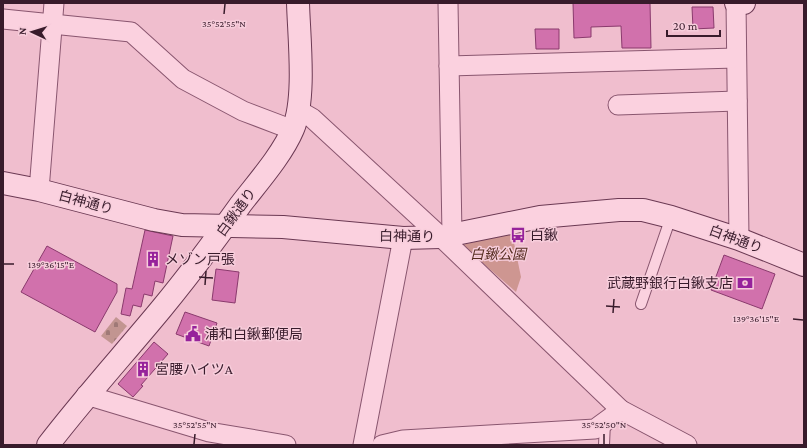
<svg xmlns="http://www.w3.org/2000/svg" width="807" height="448" font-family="'Crimson Pro','Noto Sans JP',serif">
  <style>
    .green { fill: #ce9691 }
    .cemetery { fill: url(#cemetery-stones) }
    .building { fill: #d171ac; stroke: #8a3a6d }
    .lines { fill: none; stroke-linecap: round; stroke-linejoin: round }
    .lane-casing { stroke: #89566f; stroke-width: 12 }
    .street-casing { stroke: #89566f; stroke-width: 21 }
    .secondary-casing { stroke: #6b3953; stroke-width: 24 }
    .lane { stroke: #fbd1df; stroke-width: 10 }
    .street { stroke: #fbd1df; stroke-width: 19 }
    .secondary { stroke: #fbd1df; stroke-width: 22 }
    .ticks { fill: none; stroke: #381b2b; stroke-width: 1.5 }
    .labels { text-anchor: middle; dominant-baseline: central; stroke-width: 3; stroke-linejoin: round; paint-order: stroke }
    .street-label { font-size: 14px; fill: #381b2b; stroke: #f7cddb }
    .poi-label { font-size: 14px; fill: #381b2b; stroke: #f7cddb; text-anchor: start }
    .park-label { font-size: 14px; font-style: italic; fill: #552c20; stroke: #f7cddb }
    .ticks-label { font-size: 10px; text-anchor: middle; fill: #381b2b; stroke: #f7cddb; stroke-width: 3; stroke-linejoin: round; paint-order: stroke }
  </style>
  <defs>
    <pattern id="cemetery-stones" width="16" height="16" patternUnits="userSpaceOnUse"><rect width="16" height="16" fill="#c29591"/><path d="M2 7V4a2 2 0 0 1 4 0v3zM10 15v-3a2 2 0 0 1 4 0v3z" fill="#9f7977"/></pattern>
  </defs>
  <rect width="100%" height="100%" fill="#f0bece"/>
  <polygon class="green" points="512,233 521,277 516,292 462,245"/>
  <polygon class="cemetery" points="116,317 127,326 112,344 101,336"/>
  <g class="building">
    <polygon points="573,3 650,3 651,48 622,48 621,26 591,27 591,37 574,38"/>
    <polygon points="692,7 713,7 714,28 693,29"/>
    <polygon points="535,29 559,29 559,49 536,49"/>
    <polygon points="145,230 173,236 163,283 155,281 152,296 144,294 141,307 133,305 130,316 121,314 126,288 132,289"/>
    <polygon points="47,246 117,284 117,292 95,332 21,292"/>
    <polygon points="724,255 775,274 762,309 711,290"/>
    <polygon points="216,269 239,272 235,303 212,300"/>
    <polygon points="185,312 217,323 209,346 176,334"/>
    <polygon points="154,342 168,354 141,385 143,386 133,397 118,384"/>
  </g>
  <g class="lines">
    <defs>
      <g id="lane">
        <polyline points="641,304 671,217"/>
        <polyline points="604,445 605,422"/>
      </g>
      <g id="street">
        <polyline points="448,3 452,235"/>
        <polyline points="736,3 739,239"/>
        <polyline points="3,19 131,32 183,79 243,111 293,130"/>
        <polyline points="449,66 736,58"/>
        <polyline points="618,105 737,101"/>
        <polyline points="298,110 312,118 441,237 621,410 687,445"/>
        <polyline points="39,190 54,3"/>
        <polyline points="86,395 209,432 286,445"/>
        <polyline points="363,445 403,238"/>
        <polyline points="382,445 403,440 595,429 621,410"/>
      </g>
      <g id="secondary">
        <polyline points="736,3 744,3"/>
        <polyline points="3,183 39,190 154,220 182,225 283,227 403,238 441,237 540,217 619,210 643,210 671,217 739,239 804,265"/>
        <path d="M48,445C84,398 124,354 162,308C190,274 216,239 241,204C258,182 282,155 293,129C306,99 299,38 298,3"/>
      </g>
    </defs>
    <use href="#lane" class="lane-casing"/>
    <use href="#street" class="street-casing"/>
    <use href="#secondary" class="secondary-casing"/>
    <use href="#lane" class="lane"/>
    <use href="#street" class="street"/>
    <use href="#secondary" class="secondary"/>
  </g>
  <path class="ticks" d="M224,14L225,4M4,264H14M199,277L213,278M205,285L206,271M606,306L620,307M613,313L614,299M793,319L803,320M194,444L195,434M604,444V434"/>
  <defs>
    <symbol id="bus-bare" viewBox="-9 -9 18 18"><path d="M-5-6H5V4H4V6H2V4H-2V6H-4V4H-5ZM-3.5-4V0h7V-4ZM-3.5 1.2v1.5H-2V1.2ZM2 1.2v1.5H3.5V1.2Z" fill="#96229b" stroke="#f7cddb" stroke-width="2.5" paint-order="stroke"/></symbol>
    <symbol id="building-bare" viewBox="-9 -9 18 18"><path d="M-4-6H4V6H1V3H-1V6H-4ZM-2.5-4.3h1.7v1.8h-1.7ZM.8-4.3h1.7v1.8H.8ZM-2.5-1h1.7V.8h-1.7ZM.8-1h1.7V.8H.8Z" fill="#96229b" stroke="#f7cddb" stroke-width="2.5" paint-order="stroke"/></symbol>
    <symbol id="bank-bare" viewBox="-9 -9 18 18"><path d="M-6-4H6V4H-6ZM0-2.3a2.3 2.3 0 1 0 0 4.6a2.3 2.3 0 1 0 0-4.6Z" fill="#96229b" stroke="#f7cddb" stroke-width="2.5" paint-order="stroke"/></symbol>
    <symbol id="civic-bare" viewBox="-9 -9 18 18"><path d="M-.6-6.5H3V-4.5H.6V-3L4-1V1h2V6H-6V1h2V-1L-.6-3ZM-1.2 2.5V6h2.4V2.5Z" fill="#96229b" stroke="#f7cddb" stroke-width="2.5" paint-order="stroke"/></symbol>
  </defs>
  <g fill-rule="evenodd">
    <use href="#bus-bare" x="507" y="224" width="22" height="22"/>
    <use href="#building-bare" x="142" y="248" width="22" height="22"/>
    <use href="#bank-bare" x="734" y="272" width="22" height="22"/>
    <use href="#civic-bare" x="182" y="323" width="22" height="22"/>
    <use href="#building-bare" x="132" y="358" width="22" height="22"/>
  </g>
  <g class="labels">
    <g class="street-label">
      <text transform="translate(86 202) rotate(15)">白神通り</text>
      <text transform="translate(236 212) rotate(-54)">白鍬通り</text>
      <text transform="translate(407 236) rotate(1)">白神通り</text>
      <text transform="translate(736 239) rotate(20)">白神通り</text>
    </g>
    <g class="poi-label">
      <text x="530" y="235">白鍬</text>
      <text x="165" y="259">メゾン戸張</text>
      <text x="733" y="283" text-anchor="end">武蔵野銀行白鍬支店</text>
      <text x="205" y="334">浦和白鍬郵便局</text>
      <text x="155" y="369">宮腰ハイツA</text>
    </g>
    <g class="park-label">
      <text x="498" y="254">白鍬公園</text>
    </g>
  </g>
  <g class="ticks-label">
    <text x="224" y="27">35°52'55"N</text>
    <text x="51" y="268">139°36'15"E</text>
    <text x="756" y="322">139°36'15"E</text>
    <text x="195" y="428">35°52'55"N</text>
    <text x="604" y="428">35°52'50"N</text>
  </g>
  <rect width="807" height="448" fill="none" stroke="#381b2b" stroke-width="8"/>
  <g transform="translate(32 32) rotate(274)" stroke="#f7cddb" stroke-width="3" paint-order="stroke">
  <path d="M0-3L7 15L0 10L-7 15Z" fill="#381b2b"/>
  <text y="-6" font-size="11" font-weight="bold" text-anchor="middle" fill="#381b2b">N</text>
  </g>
  <path d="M667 30v6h53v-6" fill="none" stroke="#381b2b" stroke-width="2"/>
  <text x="673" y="30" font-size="12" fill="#381b2b" stroke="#f7cddb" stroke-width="3" paint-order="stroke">20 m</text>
</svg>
